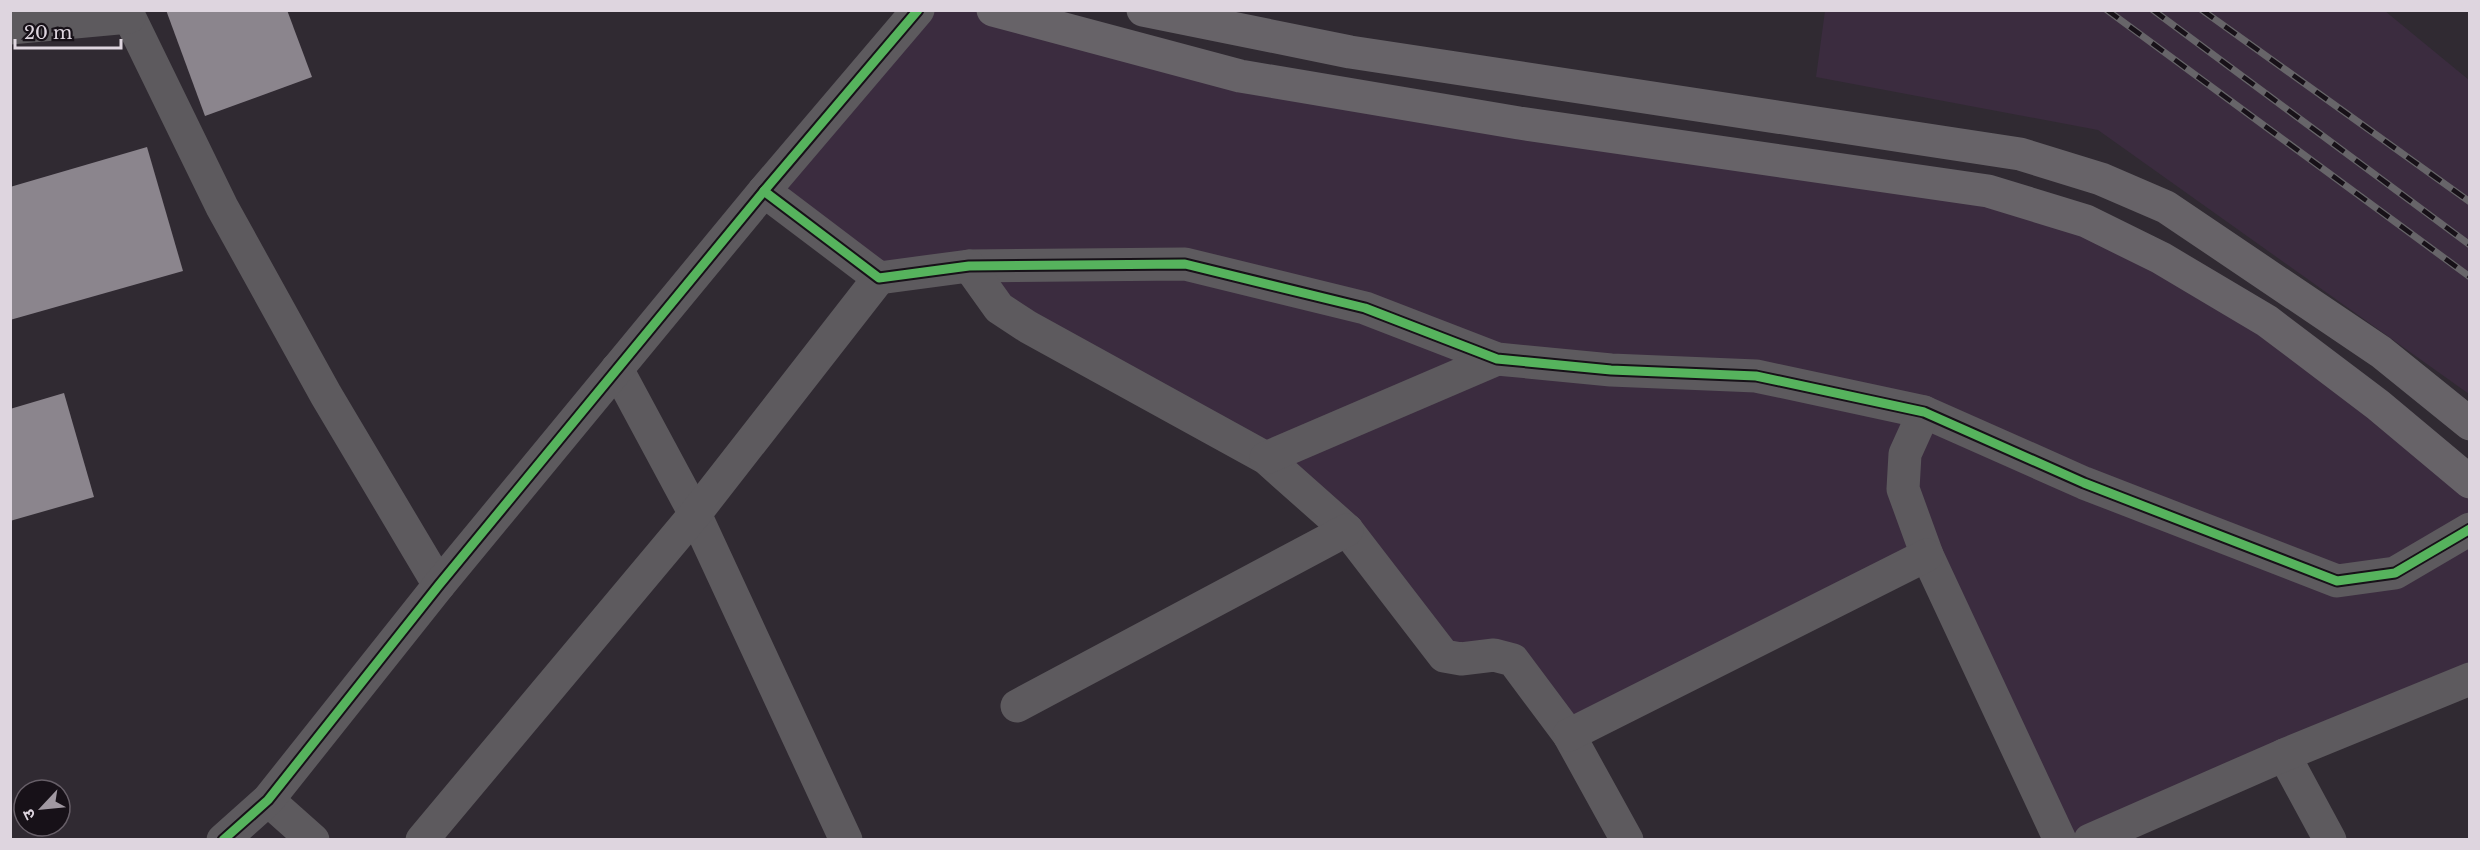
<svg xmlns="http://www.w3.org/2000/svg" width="2480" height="850" font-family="'Libre Baskerville','Noto Sans Devanagari',serif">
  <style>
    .built { fill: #3b2c3f }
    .building { fill: #8b858d }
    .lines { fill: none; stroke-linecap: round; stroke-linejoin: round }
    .minor { stroke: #5d5a5e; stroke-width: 33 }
    .major { stroke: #676368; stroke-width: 33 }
    .rail-casing { stroke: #676569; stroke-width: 7 }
    .rail { stroke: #171118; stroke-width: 4.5; stroke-dasharray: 14; stroke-linecap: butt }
    .cycleway-casing { stroke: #171118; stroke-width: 13 }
    .cycleway { stroke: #56b35d; stroke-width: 9 }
  </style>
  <rect width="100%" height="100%" fill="#302a32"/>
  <g class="built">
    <polygon points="993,10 1240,76 1988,191 2161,258 2469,482 2469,679 2090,839 2060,839 1927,555 1569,735 1513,660 1461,659 1266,458 1028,327 969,266 879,278 764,191 918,11"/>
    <polygon points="1825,11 2385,11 2469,80 2469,394 2098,130 1816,77"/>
  </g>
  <g class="building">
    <polygon points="166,10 287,10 312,77 205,116"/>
    <polygon points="147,147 183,271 10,320 10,187"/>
    <polygon points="64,393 94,497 10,521 10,409"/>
  </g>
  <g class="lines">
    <g class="minor">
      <polyline points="126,10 222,207 326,395 439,585"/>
      <polyline points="10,28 129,17"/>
      <polyline points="764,191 879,278 969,266 1185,264 1365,308 1497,359 1611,370 1756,376 1924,412 2084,483 2337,581 2395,573 2470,529"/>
      <polyline points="969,266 999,308 1028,327 1266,458 1347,530 1444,656 1461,659 1494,655 1513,660 1569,735 1627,840"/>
      <polyline points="617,369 695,514 846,840"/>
      <polyline points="1924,412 1905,454 1903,489 1927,555 2060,840"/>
      <polyline points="1266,458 1497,359"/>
      <polyline points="1017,706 1347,530"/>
      <polyline points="1569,735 1927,555"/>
      <polyline points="2284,755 2330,840"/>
      <polyline points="268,800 313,840"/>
      <polyline points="223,840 268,800 439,585 764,191 918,10"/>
      <polyline points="422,840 695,514 879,278"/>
      <polyline points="2090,840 2284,755 2470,679"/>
    </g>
    <g class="major">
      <polyline points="993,10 1240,76 1519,123 1988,191 2086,221 2161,258 2267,321 2378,405 2470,482"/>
      <polyline points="1143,10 1350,52 2020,154 2101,179 2166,207 2381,352 2470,424"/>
    </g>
    <defs>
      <g id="rail">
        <polyline points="2107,10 2470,277"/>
        <polyline points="2153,10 2470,245"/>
        <polyline points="2202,10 2470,202"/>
      </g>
    </defs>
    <use href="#rail" class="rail-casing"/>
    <use href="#rail" class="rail"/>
    <defs>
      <g id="cycleway">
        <polyline points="764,191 879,278 969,266 1185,264 1365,308 1497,359 1611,370 1756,376 1924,412 2084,483 2337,581 2395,573 2470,529"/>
        <polyline points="223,840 268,800 439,585 764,191 918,10"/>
      </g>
    </defs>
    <use href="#cycleway" class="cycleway-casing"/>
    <use href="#cycleway" class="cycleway"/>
  </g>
  <rect width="2480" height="850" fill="none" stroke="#ded5df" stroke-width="24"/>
  <g transform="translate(42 808) rotate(244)"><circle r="28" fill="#171118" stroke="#675f68" stroke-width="1.5"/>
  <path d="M0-4.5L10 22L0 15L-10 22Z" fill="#a199a2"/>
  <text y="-9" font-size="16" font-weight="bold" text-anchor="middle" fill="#ded5df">उ</text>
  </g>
  <path d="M15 39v9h106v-9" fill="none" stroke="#ded5df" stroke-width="3"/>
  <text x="24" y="39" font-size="18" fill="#ded5df" stroke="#171118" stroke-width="4.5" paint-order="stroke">20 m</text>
</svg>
